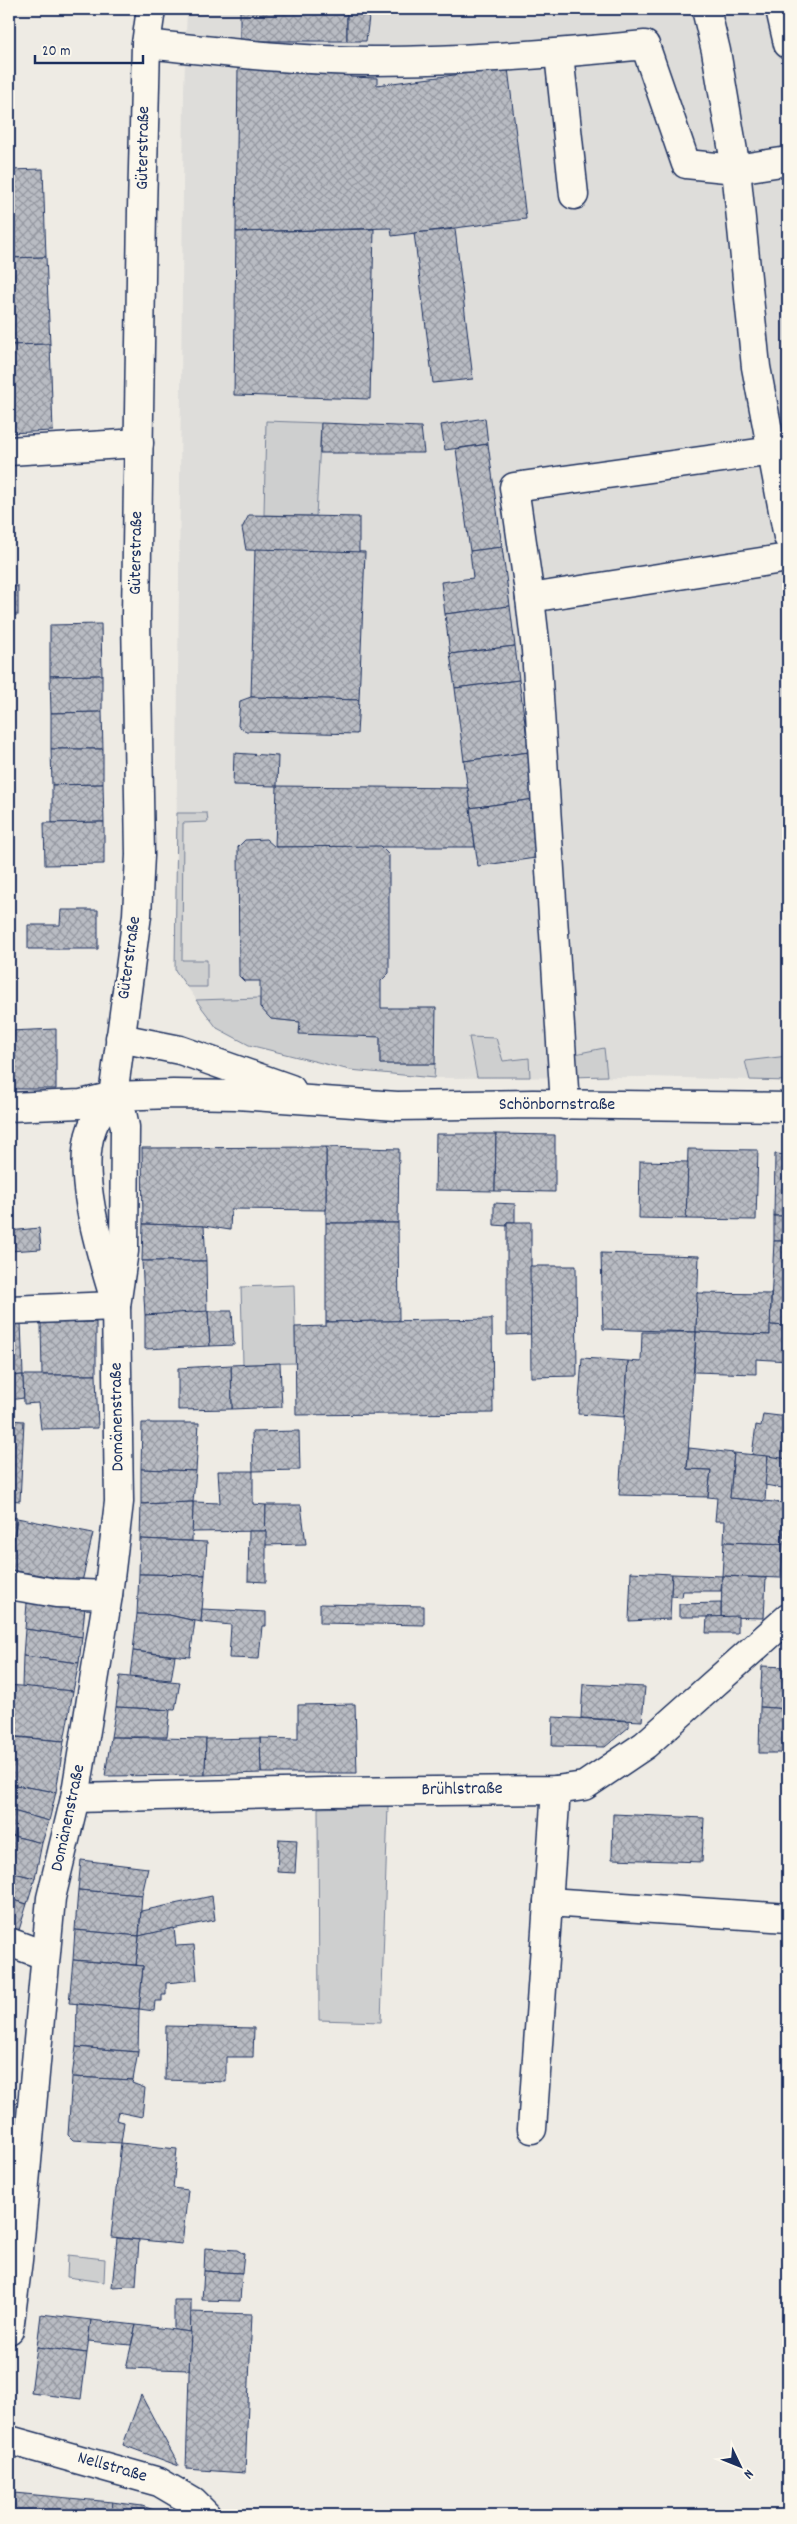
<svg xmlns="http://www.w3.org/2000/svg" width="797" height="2524" font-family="Dekko,sans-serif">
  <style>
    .built { fill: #deddda }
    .green { fill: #cecfcf; stroke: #747f96 }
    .building { fill: url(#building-cross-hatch); stroke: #1b2f5e }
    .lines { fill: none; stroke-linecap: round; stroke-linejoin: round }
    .minor-casing { stroke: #1b2f5e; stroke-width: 31 }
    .minor { stroke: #fbf7ec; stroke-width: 28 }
    .labels { text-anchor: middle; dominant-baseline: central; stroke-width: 5; stroke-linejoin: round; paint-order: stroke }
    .street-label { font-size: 18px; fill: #1b2f5e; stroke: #fbf7ec }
  </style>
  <defs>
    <pattern id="building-cross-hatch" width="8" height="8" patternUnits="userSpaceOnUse" patternTransform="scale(1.25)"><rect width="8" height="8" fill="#b9bcc3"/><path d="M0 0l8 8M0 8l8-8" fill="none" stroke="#9699a2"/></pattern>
  </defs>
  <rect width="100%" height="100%" fill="#eeebe4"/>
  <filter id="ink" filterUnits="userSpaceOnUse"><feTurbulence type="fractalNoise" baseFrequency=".02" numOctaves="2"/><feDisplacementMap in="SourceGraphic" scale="10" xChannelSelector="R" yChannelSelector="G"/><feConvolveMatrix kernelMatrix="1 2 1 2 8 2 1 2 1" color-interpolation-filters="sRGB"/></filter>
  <g filter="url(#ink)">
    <polygon class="built" points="187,9 788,9 788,1081 648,1077 434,1078 350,1070 249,1045 217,1028 175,970 184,90"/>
    <g class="green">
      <polygon points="266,421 321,423 316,516 264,515"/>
      <polygon points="177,813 207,813 208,822 183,823 182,960 207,960 207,987 187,987 175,970"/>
      <polygon points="260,998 260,1007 271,1019 300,1022 380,1037 380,1064 435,1064 434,1078 350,1070 249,1045 217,1028 196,1000"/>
      <polygon points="469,1037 496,1038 503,1061 529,1058 530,1077 477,1077"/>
      <polygon points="604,1048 607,1076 571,1077 570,1055"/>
      <polygon points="788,1056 788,1081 750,1080 745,1061"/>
      <polygon points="294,1285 296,1363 243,1364 241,1287"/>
      <polygon points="388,1806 381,2022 319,2020 318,1808"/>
      <polygon points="68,2255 105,2259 104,2282 67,2277"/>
    </g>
    <g class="building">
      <rect x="240" y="9" width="107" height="32"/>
      <polygon points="347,9 370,9 366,41 347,41"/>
      <polygon points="238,66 350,70 350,77 377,78 377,85 508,68 526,219 392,236 391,228 236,232"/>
      <polygon points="43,169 46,257 9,258 9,170"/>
      <polygon points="374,229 370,399 234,395 236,232"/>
      <polygon points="455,229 473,379 433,383 414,233"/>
      <polygon points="46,257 50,344 9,345 9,258"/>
      <polygon points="50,344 53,431 9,433 9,345"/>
      <polygon points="485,418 488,444 445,450 441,425"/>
      <polygon points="321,423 421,427 424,453 320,453"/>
      <polygon points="488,444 502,547 470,551 456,449"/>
      <polygon points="249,515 359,517 359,553 246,550 242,528"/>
      <polygon points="502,547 510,606 445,614 441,582 473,578 470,551"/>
      <polygon points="255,549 365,552 359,700 251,697"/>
      <rect x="9" y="586" width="9" height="29"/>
      <polygon points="510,606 515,646 450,654 445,614"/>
      <polygon points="101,624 102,675 50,676 50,625"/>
      <polygon points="515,646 519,680 455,688 450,654"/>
      <polygon points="102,675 102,712 51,713 50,676"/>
      <polygon points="519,680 529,752 464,761 455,688"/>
      <polygon points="251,697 359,700 357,734 246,731 238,726 240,701"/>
      <polygon points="102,712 103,749 51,749 51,713"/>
      <polygon points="51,749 103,749 103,784 52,785"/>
      <polygon points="529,752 535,799 470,808 464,761"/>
      <polygon points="234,753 278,756 277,786 233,785"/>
      <polygon points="103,784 104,822 52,823 52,785"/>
      <polygon points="277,786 468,788 475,847 275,847"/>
      <polygon points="535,799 543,857 478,866 470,808"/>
      <polygon points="104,822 104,864 45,865 44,823"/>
      <polygon points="266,839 275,847 380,846 389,855 389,973 381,981 381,1008 436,1008 435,1064 380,1064 380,1037 299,1034 300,1022 271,1019 260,1007 260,981 244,981 239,976 238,847 245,840"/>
      <polygon points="61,910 98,910 98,949 28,949 28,925 60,925"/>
      <polygon points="56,1029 56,1089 9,1089 9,1031"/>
      <polygon points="436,1134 496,1134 495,1191 435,1190"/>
      <polygon points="496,1134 555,1135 555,1192 495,1191"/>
      <polygon points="326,1147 399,1149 398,1223 326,1223"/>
      <polygon points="326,1147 326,1210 231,1209 230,1230 204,1226 143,1224 142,1148"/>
      <polygon points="688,1149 758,1150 756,1220 686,1219"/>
      <polygon points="775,1154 788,1155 788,1216 774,1216"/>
      <polygon points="640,1161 688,1162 686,1219 639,1218"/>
      <polygon points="494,1203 515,1204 515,1222 507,1222 507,1226 494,1225"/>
      <rect x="774" y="1216" width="14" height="25"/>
      <polygon points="507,1222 531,1222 531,1334 507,1335"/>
      <polygon points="326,1223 398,1223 399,1321 326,1322"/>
      <polygon points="143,1224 204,1226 206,1261 142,1261"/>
      <polygon points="39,1228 41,1249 9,1251 9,1231"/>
      <polygon points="774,1241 788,1241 788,1326 770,1325"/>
      <polygon points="601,1253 699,1256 696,1332 603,1329"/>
      <polygon points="142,1261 206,1261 207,1313 145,1315"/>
      <polygon points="530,1266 576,1266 577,1376 531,1377"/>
      <polygon points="697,1293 771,1294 770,1335 696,1332"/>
      <polygon points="208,1311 210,1346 145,1349 145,1315"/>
      <polygon points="208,1311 232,1311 234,1345 210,1346"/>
      <polygon points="492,1319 493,1413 296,1415 295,1327 326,1326 326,1322"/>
      <polygon points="21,1322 23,1375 9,1376 9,1323"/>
      <polygon points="96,1322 96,1375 42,1375 41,1323"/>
      <polygon points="770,1325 788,1326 788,1361 756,1359 756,1374 694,1372 696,1332 770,1335"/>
      <polygon points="642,1332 696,1332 687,1469 711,1470 708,1497 619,1495 628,1361 641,1362"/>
      <polygon points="582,1358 628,1361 624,1417 578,1414"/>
      <polygon points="280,1363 282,1407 232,1409 231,1365"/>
      <polygon points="231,1365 232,1409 178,1410 178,1368"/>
      <polygon points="23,1375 24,1398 9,1400 9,1376"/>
      <polygon points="23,1375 96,1375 98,1428 41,1429 38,1403 24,1404"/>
      <polygon points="763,1414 788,1417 788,1459 752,1455 756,1425 761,1426"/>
      <polygon points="9,1420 24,1421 20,1501 9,1500"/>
      <polygon points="142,1423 199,1423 196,1471 141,1469"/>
      <polygon points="299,1431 300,1470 253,1471 252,1432"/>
      <polygon points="689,1448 734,1453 730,1498 785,1503 783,1544 724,1542 725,1521 715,1521 717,1498 708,1497 711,1470 687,1469"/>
      <polygon points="734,1453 768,1456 765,1501 730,1498"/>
      <polygon points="768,1456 788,1459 788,1489 765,1485"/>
      <polygon points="141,1469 196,1471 193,1502 141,1504"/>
      <polygon points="218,1471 253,1471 253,1504 266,1505 266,1531 192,1532 193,1502 220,1503"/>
      <polygon points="193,1502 192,1541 140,1539 141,1504"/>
      <polygon points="266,1505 301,1505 306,1544 265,1545"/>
      <polygon points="9,1516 17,1518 9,1567"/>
      <polygon points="17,1518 93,1533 82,1582 9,1570"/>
      <polygon points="249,1531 266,1531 266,1582 248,1581"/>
      <polygon points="140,1539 207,1542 205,1575 139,1574"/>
      <polygon points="724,1542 783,1544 781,1578 722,1576"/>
      <polygon points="631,1572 672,1574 670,1619 629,1621"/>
      <polygon points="139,1574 205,1575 201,1622 169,1615 137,1614"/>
      <polygon points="672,1574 722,1576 721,1591 683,1591 682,1597 671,1596"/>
      <polygon points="722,1576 766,1578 764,1618 721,1617"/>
      <polygon points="27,1603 85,1607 82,1637 25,1629"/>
      <polygon points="721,1603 721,1617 679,1617 679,1604"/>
      <polygon points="320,1604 424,1606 424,1625 320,1623"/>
      <polygon points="202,1609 266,1612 266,1626 262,1626 259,1659 229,1658 231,1625 201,1622"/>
      <polygon points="137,1614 169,1615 195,1621 190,1657 133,1651"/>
      <polygon points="738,1616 738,1633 706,1633 707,1617"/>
      <polygon points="25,1629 82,1637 79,1663 23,1656"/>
      <polygon points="133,1651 175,1656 171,1680 130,1676"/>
      <polygon points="23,1656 79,1663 73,1691 22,1687"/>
      <polygon points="762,1666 788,1667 788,1709 760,1707"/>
      <polygon points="120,1676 180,1682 175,1710 116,1707"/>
      <polygon points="583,1684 645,1687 642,1721 581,1718"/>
      <polygon points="9,1685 73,1691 64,1741 9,1736"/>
      <polygon points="355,1704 357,1773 261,1773 260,1738 298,1739 298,1705"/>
      <polygon points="116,1707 170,1710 167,1737 111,1737"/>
      <polygon points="760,1707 788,1709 788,1753 759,1753"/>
      <polygon points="553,1717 629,1721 629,1727 605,1747 552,1746"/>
      <polygon points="13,1737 64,1741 56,1792 9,1784 9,1759"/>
      <polygon points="111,1737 206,1739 205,1775 105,1776"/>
      <polygon points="260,1738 261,1773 205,1775 206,1739"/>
      <polygon points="9,1784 56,1792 49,1821 9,1810"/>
      <polygon points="9,1810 49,1821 42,1843 9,1835"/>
      <polygon points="613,1814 704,1818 702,1862 612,1859"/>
      <polygon points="9,1835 42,1843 35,1878 9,1872"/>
      <polygon points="279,1839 297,1840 295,1873 277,1872"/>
      <polygon points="81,1860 148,1868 142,1895 78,1890"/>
      <polygon points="9,1872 35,1878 27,1904 9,1899"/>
      <polygon points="78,1890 142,1895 139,1936 75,1930"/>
      <polygon points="212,1896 215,1920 139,1936 141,1911"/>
      <polygon points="9,1899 27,1904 19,1930 9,1926"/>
      <polygon points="174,1928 176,1946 194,1945 197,1980 166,1983 166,1995 162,1995 162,2001 155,2001 154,2011 139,2009 143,1966 136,1965 139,1936"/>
      <polygon points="75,1930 139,1936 136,1965 73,1960"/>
      <polygon points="73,1960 143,1966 139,2009 69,2003"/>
      <polygon points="77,2004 139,2009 138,2052 76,2047"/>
      <polygon points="166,2026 254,2028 253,2057 226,2057 226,2082 165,2080"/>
      <polygon points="76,2047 138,2052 133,2080 72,2077"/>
      <polygon points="72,2077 133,2080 132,2083 145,2088 142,2117 118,2112 116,2120 124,2122 121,2143 73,2140 68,2135"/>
      <polygon points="121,2143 177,2149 173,2188 188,2190 182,2244 111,2237"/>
      <polygon points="117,2238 139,2240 136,2286 112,2287"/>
      <polygon points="205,2248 237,2250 244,2254 242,2273 204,2271"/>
      <polygon points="204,2271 242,2273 240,2301 202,2300"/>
      <polygon points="174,2300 191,2300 191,2332 174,2330"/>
      <polygon points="191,2312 252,2314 245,2473 186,2469"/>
      <polygon points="41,2314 91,2320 87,2353 37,2347"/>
      <polygon points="91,2320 136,2325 131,2345 88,2341"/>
      <polygon points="136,2325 191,2332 189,2370 126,2368"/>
      <polygon points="37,2347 87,2353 81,2399 31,2393"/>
      <polygon points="141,2395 179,2466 123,2445"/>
      <polygon points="14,2493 112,2502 111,2515 11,2515"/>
      <polygon points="112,2502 142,2506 169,2515 111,2515"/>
    </g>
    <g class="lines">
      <defs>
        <g id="minor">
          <polyline points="706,9 716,51 736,169 756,367 788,537"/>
          <polyline points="780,9 788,44"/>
          <path d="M146,44C221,52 297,61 373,61C464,61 555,54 645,45L686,164L736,169L788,161"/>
          <polyline points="559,54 574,195"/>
          <polyline points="9,451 139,443"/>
          <polyline points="530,598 514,487 772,451"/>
          <polyline points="120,1038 180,1050 291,1089"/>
          <polyline points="113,1096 137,915 140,855 136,616 142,210 146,44 151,9"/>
          <path d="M113,1096C104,1107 96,1116 92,1128C75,1173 101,1253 114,1297"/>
          <polyline points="565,1105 536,650 530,598 788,558"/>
          <polyline points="9,1107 81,1104 113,1096 173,1094 237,1095 397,1106 533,1104 788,1107"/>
          <polyline points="9,1310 116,1306"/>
          <polyline points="9,1585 56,1593 108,1595"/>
          <polyline points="75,1798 326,1792 556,1790 584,1786 645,1745 788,1618"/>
          <polyline points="548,1902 788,1918"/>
          <polyline points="9,1942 44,1955"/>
          <polyline points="532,2129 556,1790"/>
          <polyline points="9,2330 18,2260 51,1898 75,1798 108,1595 119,1502 116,1306 124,1251 125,1127 122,1113 113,1096"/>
          <polyline points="9,2440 159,2482 193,2502 206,2515"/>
        </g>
      </defs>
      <use href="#minor" class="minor-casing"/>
      <use href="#minor" class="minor"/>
    </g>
  </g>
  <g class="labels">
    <g class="street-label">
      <text transform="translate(144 148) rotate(-89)">Güterstraße</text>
      <text transform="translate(137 553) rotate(-89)">Güterstraße</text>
      <text transform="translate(130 958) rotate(-82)">Güterstraße</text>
      <text x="557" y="1105">Schönbornstraße</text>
      <text transform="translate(118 1417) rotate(-91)">Domänenstraße</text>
      <text transform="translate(462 1790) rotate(-1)">Brühlstraße</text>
      <text transform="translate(69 1818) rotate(-78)">Domänenstraße</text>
      <text transform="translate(112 2468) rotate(16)">Nellstraße</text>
    </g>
  </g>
  <rect width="797" height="2524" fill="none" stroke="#fbf7ec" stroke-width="30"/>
  <rect x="15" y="15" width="767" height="2494" fill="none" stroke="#1b2f5e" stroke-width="2" filter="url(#ink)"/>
  <g transform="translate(740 2466) rotate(133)" stroke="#fbf7ec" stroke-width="4" paint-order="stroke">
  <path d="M0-4L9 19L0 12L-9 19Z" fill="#1b2f5e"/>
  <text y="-8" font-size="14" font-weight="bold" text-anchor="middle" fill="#1b2f5e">N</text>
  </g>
  <path d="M35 55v8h108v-8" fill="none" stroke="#1b2f5e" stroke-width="2.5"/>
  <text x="42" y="55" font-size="15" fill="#1b2f5e" stroke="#fbf7ec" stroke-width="4" paint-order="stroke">20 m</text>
</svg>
